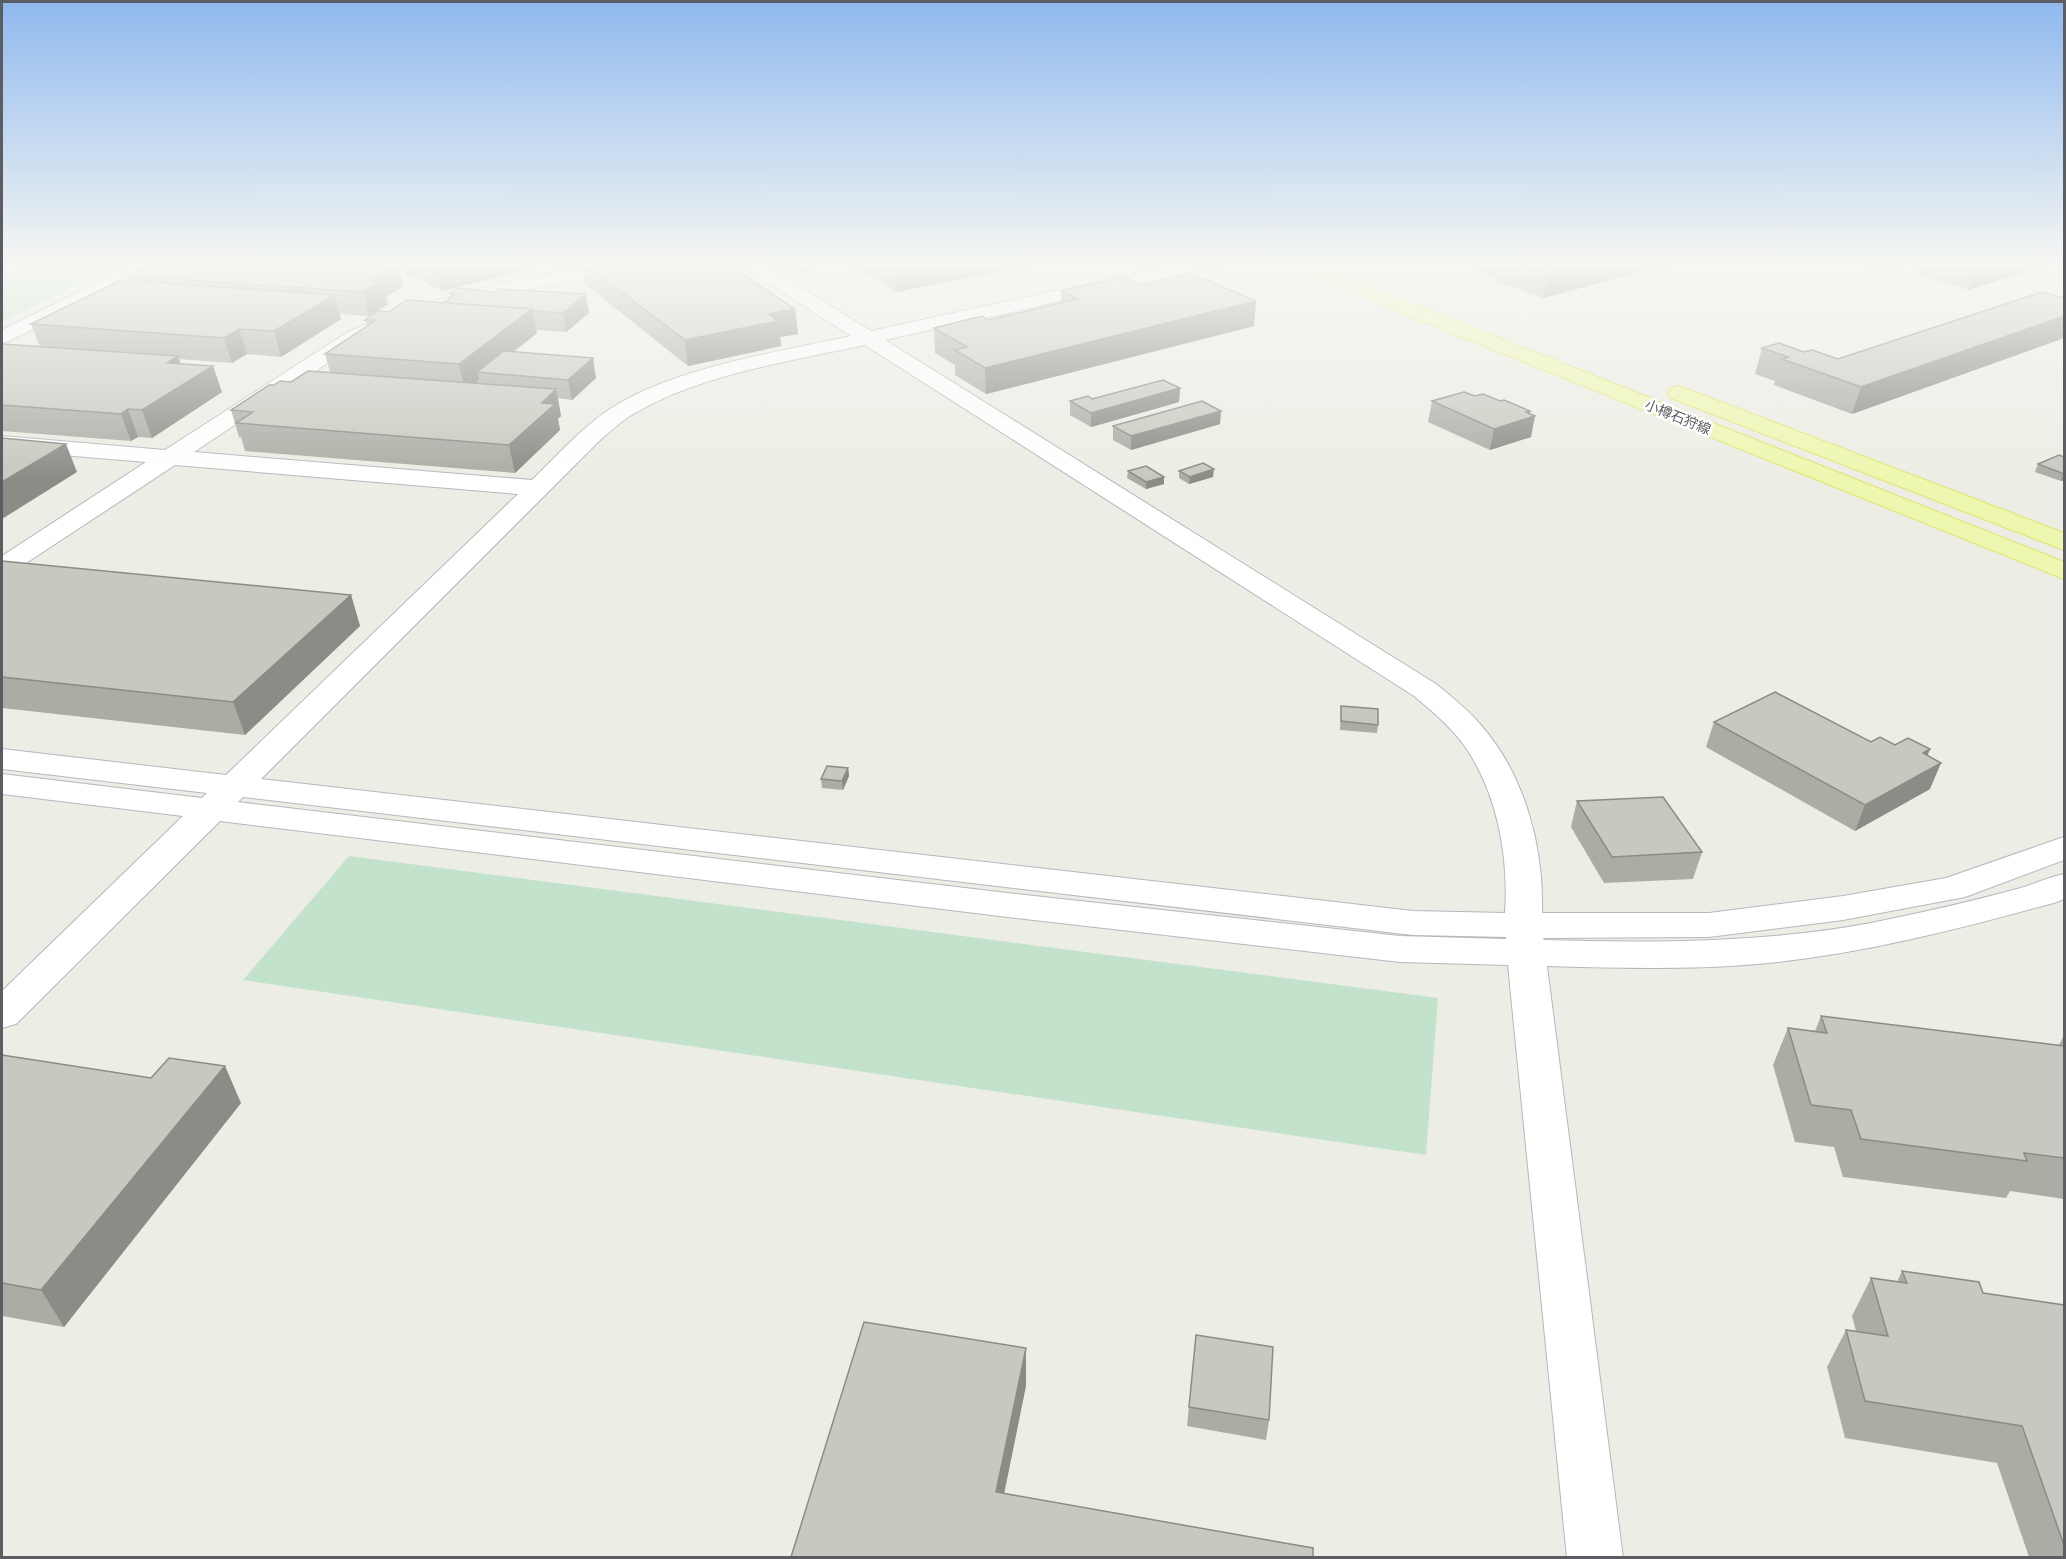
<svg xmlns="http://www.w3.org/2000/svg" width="2066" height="1559" font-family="'IBM Plex Sans','Noto Sans JP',sans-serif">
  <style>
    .green { fill: #c2e2cb }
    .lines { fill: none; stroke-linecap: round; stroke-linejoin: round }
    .minor-casing { stroke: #b6b7bd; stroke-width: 2 }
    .major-casing { stroke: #e3e366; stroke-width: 2 }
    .minor { fill: #fff; fill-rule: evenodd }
    .major { fill: #eef7af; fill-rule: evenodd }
    .wall { fill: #acaca5 }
    .shaded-wall { fill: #8c8c86 }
    .building { fill: #c8c8c0; stroke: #8c8c86; stroke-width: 1.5 }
    .labels { text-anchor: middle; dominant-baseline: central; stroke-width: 5; stroke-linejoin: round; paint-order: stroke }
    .far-street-label { font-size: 14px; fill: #5c5d63; stroke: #fff }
  </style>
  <rect width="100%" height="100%" fill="#ecede4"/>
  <g class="green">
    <polygon points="34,262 122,262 2,322 2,277"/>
    <polygon points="349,856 1438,998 1426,1155 243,980"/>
  </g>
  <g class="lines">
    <defs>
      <g id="minor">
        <polygon points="140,262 163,262 160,266 9,341 2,343 2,330"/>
        <path d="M618,262H657L654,266L648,267L499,295L433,313L397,325L362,340L194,452L532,480C557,456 581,428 610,409C673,368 778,352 851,336L742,266L739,262H760L871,331L1189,262H1222L1219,266L1213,267L885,340L1436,684C1451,696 1467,709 1480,724C1525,775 1544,847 1542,913H1709L1843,896L1946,878L2064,837V860L1965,897L1843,920L1709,937L1543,938L1544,940C1652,943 1764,943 1871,923C1920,913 1969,902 2017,889C2033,885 2048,877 2064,874V899L2057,902C1959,929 1859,955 1757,964C1689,970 1616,968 1547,966L1623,1558H1567L1508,965L1400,962L1025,919L220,821L16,1024L2,1028V991L183,816L2,794V774L202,798L207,793L2,769V749L226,775L518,494L175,465L11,573L2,575V556L146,462L2,450V436L165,450L348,332L383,317L419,305L499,284ZM865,345L1414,696C1432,711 1450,726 1464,745C1497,792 1509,856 1505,913L1413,911L261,779L598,442C607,434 617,425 627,418C692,376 789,361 865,345ZM243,797L1413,935L1506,937V939L1400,936L1025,895L238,802Z"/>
      </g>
      <g id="major">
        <polygon points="1282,262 1307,262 2064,562 2064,579 1285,266"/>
        <polygon points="1679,386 2064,533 2064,550 1671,398 1668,393 1671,388"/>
      </g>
    </defs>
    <use href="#minor" class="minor-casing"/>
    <use href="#major" class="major-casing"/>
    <use href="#minor" class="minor"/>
    <use href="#major" class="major"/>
  </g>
  <g class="wall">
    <polygon points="156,262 532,262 533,268 442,291 400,271 403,286 386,297 388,304 369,316 340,314 341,319 281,357 247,354 232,363 179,359 180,364 222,392 152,438 138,437 131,441 2,431 2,344 40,347 31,324 128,280 127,276"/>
    <polygon points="555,262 723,262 795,309 798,334 780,337 781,346 688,366 585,284 582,266 565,269"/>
    <polygon points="782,262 815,262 815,269 799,273"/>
    <polygon points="844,262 1043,262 897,292"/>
    <polygon points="1481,262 1678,262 1544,298 1496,281 1496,278 1479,272"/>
    <polygon points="1855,262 1904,262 1903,265 1882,271 1855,263"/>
    <polygon points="1922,262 2055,262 1968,290 1918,275"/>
    <polygon points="1143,285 1256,301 1254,326 986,394 955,375 955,365 935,353 934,328 988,320 1061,303 1061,291"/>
    <polygon points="493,292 586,294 589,313 566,332 536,330 537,333 513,352 596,378 572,400 558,398 561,416 558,419 560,430 515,473 245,451 241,437 239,437 231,410 274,385 330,372 325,354 367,326 365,320 389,312 443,303 451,298 450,293"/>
    <polygon points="2064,298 2064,338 1852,414 1774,385 1775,381 1755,374 1762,348 1804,352 1838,359"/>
    <polygon points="1180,388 1179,402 1091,427 1070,415 1070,401"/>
    <polygon points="1475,396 1500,401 1530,411 1531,437 1490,450 1428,422 1432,401"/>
    <polygon points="1220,424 1131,450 1113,440 1113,426"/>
    <polygon points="2064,457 2064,480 2061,481 2035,472 2038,464"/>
    <polygon points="1128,471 1164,477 1164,484 1146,489 1127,478"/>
    <polygon points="1179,471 1213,477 1189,484 1179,478"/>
    <polygon points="2,561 351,595 360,626 245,735 2,708"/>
    <polygon points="1341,706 1378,725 1377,733 1340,730"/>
    <polygon points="1714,722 1930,749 1927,756 1930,789 1855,831 1706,747"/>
    <polygon points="848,768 849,776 843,790 822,788 821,779"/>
    <polygon points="1577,801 1702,852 1693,879 1604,883 1571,827"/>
    <polygon points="1821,1016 2059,1045 2064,1035 2064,1199 2010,1191 2006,1198 1843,1177 1834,1147 1795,1142 1773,1065 1788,1028 1815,1031"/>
    <polygon points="2,1055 241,1103 64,1327 2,1316"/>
    <polygon points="1902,1271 1983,1293 2064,1305 2064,1557 2029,1557 1997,1463 1845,1438 1827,1367 1846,1330 1856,1331 1852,1316 1871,1278 1897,1282"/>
    <polygon points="1196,1335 1269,1420 1266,1440 1187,1426"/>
  </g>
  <g class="shaded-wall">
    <polygon points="461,262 532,262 533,268 442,291 437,268"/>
    <polygon points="563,262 581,262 582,266 565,269"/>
    <polygon points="798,262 815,262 815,269 799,273"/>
    <polygon points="931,262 1043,262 897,292 896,269"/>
    <polygon points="1597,262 1678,262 1544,298 1548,274"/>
    <polygon points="1885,262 1904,262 1903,265 1882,271"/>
    <polygon points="1991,262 2055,262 1968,290 1976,266"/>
    <polygon points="398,263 403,286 386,297 388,304 369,316 363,292 370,280"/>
    <polygon points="586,294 589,313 566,332 563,313"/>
    <polygon points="335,295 341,319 281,357 274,331"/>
    <polygon points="1256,301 1254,326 986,394 985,368"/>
    <polygon points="532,309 537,333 487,373 477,372 479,380 465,390 459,364"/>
    <polygon points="795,309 798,334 780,337 781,346 688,366 685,340 769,314"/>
    <polygon points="2064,316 2064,338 1852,414 1861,387"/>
    <polygon points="239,329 247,354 232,363 224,338"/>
    <polygon points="178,356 186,382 167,363"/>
    <polygon points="593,358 596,378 572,400 568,380"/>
    <polygon points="213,366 222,392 152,438 142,410"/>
    <polygon points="1180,388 1179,402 1091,427 1091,413"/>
    <polygon points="556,389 561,416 558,419 560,430 515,473 509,445 542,403"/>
    <polygon points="128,409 138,437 131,441 121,414"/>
    <polygon points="1221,411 1220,424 1131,450 1131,436"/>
    <polygon points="1530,411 1528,418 1535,416 1531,437 1490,450 1494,429"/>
    <polygon points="66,444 77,472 2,519 2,482"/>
    <polygon points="1214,469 1213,477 1189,484 1190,477"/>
    <polygon points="2064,474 2064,480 2061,481"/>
    <polygon points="1164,477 1164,484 1146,489 1146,482"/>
    <polygon points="351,595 360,626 245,735 233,702"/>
    <polygon points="1930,749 1920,775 1941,763 1930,789 1855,831 1865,805 1923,753"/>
    <polygon points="848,768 849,776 843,790 842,781"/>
    <polygon points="225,1066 241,1103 64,1327 41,1290"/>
    <polygon points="1026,1348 1026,1386 997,1529 996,1492"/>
  </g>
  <g class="building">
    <polygon points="156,262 378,262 398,263 370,280 382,281 363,292 127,276"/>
    <polygon points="424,262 461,262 437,268"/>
    <polygon points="582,262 723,262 795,309 769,314 778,321 685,340"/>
    <polygon points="883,262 931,262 896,269"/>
    <polygon points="1512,262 1597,262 1548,274"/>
    <polygon points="1960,262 1991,262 1976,266"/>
    <polygon points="1192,274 1256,301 985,368 955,350 967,347 934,328 982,316 988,320 1078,299 1061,291 1124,277 1143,285"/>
    <polygon points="121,280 335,295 274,331 239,329 224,338 31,324"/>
    <polygon points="458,288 493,292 498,289 586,294 563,313 532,311 532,309 443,303 456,294 450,293"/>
    <polygon points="2042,292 2064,298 2064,316 1861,387 1782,359 1788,357 1762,348 1779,343 1804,352 1812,350 1838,359"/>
    <polygon points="406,300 532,309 459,364 325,354 376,320 365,320 378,311 389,312"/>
    <polygon points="2,344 178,356 167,363 213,366 142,410 128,409 121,414 2,405"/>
    <polygon points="504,351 593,358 568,380 477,372"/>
    <polygon points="308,371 556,389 542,403 555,404 509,445 236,423 253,412 231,410 269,385 274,385 280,381 291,382"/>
    <polygon points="1163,380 1180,388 1091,413 1070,401 1088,396 1092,399"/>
    <polygon points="1464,392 1475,396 1483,394 1500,401 1504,400 1530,411 1526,412 1535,416 1494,429 1432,401"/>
    <polygon points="1202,401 1221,411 1131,436 1113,426"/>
    <polygon points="2,438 66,444 2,482"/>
    <polygon points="2059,455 2064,457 2064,474 2038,464"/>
    <polygon points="1203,463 1214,469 1190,477 1179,471"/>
    <polygon points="1146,466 1164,477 1146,482 1128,471"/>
    <polygon points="2,561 351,595 233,702 2,677"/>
    <polygon points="1775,692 1871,742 1880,737 1895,745 1908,738 1930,749 1923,753 1941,763 1865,805 1714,722"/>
    <polygon points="1341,706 1378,709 1378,725 1341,721"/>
    <polygon points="827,766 848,768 842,781 821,779"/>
    <polygon points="1663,797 1702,852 1612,857 1577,801"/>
    <polygon points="1821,1016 2064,1046 2064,1158 2024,1153 2027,1161 1861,1139 1851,1110 1811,1105 1788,1028 1827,1033"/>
    <polygon points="2,1055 151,1078 169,1058 225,1066 41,1290 2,1283"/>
    <polygon points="1902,1271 1979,1282 1983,1293 2064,1305 2064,1545 2022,1426 1865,1401 1846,1330 1888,1336 1871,1278 1907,1283"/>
    <polygon points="864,1322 1026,1348 996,1492 1313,1548 1313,1557 791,1557"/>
    <polygon points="1196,1335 1273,1347 1269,1420 1189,1407"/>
  </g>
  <linearGradient id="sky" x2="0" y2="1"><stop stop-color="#8fb8ee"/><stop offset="0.55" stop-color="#f6f7f3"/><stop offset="1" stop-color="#f6f7f3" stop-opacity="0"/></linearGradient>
  <rect width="2066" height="480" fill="url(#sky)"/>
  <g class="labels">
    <g class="far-street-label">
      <text transform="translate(1678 417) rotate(22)">小樽石狩線</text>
    </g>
  </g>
  <rect width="2066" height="1559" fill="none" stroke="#5c5d63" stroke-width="6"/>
</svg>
